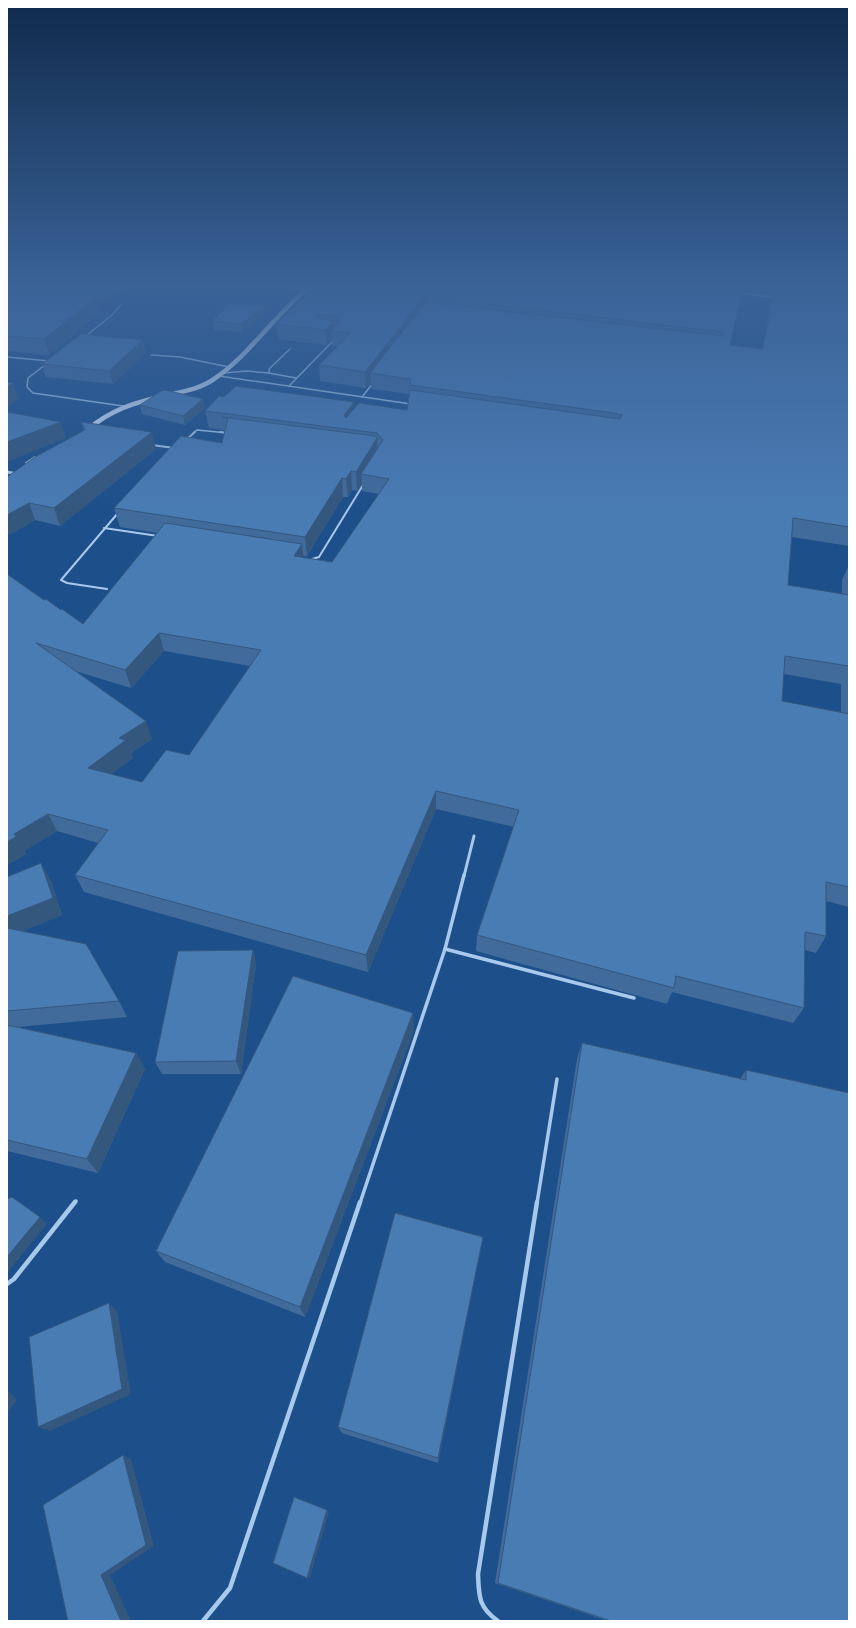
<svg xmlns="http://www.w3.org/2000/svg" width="856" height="1628" font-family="Montserrat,sans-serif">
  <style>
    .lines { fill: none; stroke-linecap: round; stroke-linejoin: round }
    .stream { stroke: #9bc4ee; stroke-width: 3.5 }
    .service-far4 { stroke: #a8c9ec; stroke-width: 1.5 }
    .service-far3 { stroke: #a8c9ec; stroke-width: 2 }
    .service-far2 { stroke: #a8c9ec; stroke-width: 3 }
    .service-far1 { stroke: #a8c9ec; stroke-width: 3.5 }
    .service { stroke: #a8c9ec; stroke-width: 4.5 }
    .minor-far1 { stroke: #a8c9ec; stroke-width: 2 }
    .minor { stroke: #a8c9ec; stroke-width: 3 }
    .secondary { stroke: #d4e5f9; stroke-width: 4.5 }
    .wall { fill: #406b9b; fill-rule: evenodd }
    .shaded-wall { fill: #34577e }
    .building { fill: #4a7cb4; stroke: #34577e; fill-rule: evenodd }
  </style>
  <rect width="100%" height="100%" fill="#1d4f8a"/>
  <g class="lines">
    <g class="stream">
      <polyline points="282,285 312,290"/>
      <polyline points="108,291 128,285"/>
    </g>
    <g class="service-far4">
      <polyline points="86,336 113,314 122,304"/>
      <polyline points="290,349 269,369 269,373 296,378"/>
      <polyline points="151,355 180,357 229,367"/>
      <polyline points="7,357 49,361"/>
      <polyline points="45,365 28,378 27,387 33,393 123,406"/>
      <polyline points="223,373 247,371 269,373"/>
      <polyline points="219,376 411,404"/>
      <polyline points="289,386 334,340"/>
      <polyline points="362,397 373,383"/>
      <polyline points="193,433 197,430 228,433"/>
    </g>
    <g class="service-far3">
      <polyline points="220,432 228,433"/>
      <polyline points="187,439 195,432"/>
      <polyline points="152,445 174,448"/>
      <polyline points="27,465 26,463 35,457"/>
      <polyline points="104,528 158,536"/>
      <polyline points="312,559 319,557 363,485"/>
      <polyline points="107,589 67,583 61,580 118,513"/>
    </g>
    <polyline class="service-far2" points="464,876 474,836"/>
    <g class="service-far1">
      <polyline points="445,949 464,875"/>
      <polyline points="74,1203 76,1201"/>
      <polyline points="360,1203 445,949 634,998"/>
      <polyline points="537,1203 557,1079"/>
    </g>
    <g class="service">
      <polyline points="7,1284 14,1279 75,1202"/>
      <polyline points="203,1621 230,1588 360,1202"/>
      <path d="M498,1621C478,1607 479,1596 478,1574L537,1202"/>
    </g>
    <polyline class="minor-far1" points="738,293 773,297 779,285"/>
    <polyline class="minor" points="7,472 17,474"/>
    <path class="secondary" d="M86,431C111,409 136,402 168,395C182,392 198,389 211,381C250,356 275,313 312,285"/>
  </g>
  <g class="wall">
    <polygon points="7,285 98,304 100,312 49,355 7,351"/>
    <path d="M316,285H744L743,291L740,290L739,291L730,345L762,349L771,299L774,289L773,292L774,285H849V546L792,537L788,585L842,594V580L849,565V907L826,901V936L816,953L805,950L804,1008L793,1023L672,992L667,1004L476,951L477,935L514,827L436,809L368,972L84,892L75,875L98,843L57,831L24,851L26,854L7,865V574L44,600L83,624L157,533L120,527L114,508L222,443L225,432L224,430L209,428L205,411L224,397L354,402V409L407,410L409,394L371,389V382L366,388L320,381L319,365L337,346H332V340L327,345L278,339L276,324ZM362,483V491L379,494L332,562L303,557V556H307L343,497H348L352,490L357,491ZM164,651L250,666L189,755L142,782L111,774L133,758L131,753L152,739L75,671L131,688ZM784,674L841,684V712L782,701Z"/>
    <polygon points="264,306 265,314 242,332 214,330 212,321"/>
    <polygon points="143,340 146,353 113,384 46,377 42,364"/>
    <polygon points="140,405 205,408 185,425 142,414"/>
    <polygon points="81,422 156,449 60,526 35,520 16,531 7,535 7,477 84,431"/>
    <polygon points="7,877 51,881 62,915 22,931 119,1001 127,1017 18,1027 136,1053 145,1069 98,1173 7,1151"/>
    <polygon points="253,950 256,964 241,1074 162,1074 155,1062"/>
    <polygon points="414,1030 305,1317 165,1262 156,1251"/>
    <polygon points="582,1043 740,1079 746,1070 849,1621 608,1621 495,1583 577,1059"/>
    <polygon points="483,1237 438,1463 342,1433 338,1427"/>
  </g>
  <g class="shaded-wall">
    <polygon points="100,285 121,285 98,304 100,312 49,355 44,339 85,296"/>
    <polygon points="433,285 439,285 429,297 429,305 370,373 371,382 366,388 365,372"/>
    <polygon points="264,306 265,314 242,332 241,324"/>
    <polygon points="335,321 335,331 331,331 332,340 327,345 325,330"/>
    <polygon points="143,340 146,353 113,384 109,371"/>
    <polygon points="13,383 19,399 7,408 7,388"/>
    <polygon points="203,399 205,408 185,425 183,416"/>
    <polygon points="354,402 355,419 346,429 344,415"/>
    <polygon points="61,422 66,438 7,462 7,442"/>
    <polygon points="152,432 156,449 60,526 54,508"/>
    <polygon points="377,438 378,456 361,474 362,483 357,491 356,472"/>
    <polygon points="351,471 352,490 348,497 346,479"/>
    <polygon points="342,478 343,497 307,556 305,537"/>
    <polygon points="29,503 35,520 16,531 7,535 7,515"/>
    <polygon points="302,544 304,561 294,556"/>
    <polygon points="159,633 164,651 131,688 125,670"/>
    <polygon points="146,721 152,739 131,753 133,758 95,786 88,768 119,738"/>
    <polygon points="436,791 436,809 368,972 366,955"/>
    <polygon points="48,814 57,831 24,851 26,854 7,865 7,842 14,834"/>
    <polygon points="41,863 51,881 62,915 7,937 7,916"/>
    <polygon points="253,950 256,964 241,1074 236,1061"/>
    <polygon points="413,1013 414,1030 305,1317 300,1307"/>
    <polygon points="136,1053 145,1069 98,1173 87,1159"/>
    <polygon points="40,1217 47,1224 7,1273 7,1257"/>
    <polygon points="483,1237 481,1249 438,1463 438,1458"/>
    <polygon points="109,1303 117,1311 131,1394 50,1431 38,1427"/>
    <polygon points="7,1390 17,1400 7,1413"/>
    <polygon points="123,1455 131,1459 154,1546 110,1575 131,1621 121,1621 101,1575"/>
    <polygon points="327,1510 329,1512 310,1578 307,1578"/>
  </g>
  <g class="building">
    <polygon points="7,285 100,285 85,296 96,297 44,339 7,336"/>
    <polygon points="316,285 433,285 365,372 319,365 351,333 331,331 340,322 337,316 317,314 318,318 335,321 325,330 276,324"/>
    <path d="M439,285H740L738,289L740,292L742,291L730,345L763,349L775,285H849V527L793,518L788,585L849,595V666L785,656L782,701L849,714V887L826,882V936L805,932L804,1008L676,976L674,988L477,935L519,810L436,791L366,955L75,875L108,830L48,814L14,834L16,837L7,842V574L44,600L46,599L61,610L62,609L83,624L165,523L302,544L294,556L332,562L389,479L361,474L383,440L377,433L205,411L219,396L224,397L236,386L354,402L344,415L346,418L359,403L407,410L410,390L620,419L622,415L614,413L410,385L411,379L370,373L426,302L722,336L725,334L723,332L429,297ZM159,633L261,650L189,755L166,750L142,782L88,768L126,740L119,738L146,721L36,643L125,670Z"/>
    <polygon points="231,303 264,306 241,324 212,321"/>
    <polygon points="81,334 143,340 109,371 42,364"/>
    <polygon points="7,382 13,383 7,388"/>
    <polygon points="165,390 203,399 183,416 140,405 161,391"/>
    <polygon points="7,412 61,422 7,442"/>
    <polygon points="222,417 375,436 377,438 356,472 351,471 346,479 342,478 305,537 114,508 181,436 222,443 228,418"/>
    <polygon points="81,422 152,432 54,508 29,503 7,515 7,477 35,457 85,430"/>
    <polygon points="41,863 53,898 7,916 7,877"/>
    <polygon points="7,928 86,944 119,1001 7,1011"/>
    <polygon points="253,950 236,1061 155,1062 178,951"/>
    <polygon points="293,976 413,1013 300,1307 156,1251"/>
    <polygon points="7,1025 136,1053 87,1159 7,1140"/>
    <polygon points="582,1043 746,1080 746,1070 849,1093 849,1621 611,1621 498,1583"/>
    <polygon points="12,1197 40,1217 7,1257 7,1199"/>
    <polygon points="395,1213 483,1237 438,1458 338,1427"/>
    <polygon points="109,1303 122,1389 38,1427 29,1337"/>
    <polygon points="123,1455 146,1545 101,1575 121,1621 68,1621 43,1505"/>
    <polygon points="294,1497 327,1510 307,1578 273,1563"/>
  </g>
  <linearGradient id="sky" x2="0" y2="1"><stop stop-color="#102b4c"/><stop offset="0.56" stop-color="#3a6398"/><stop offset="1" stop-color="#3a6398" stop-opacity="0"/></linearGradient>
  <rect width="856" height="513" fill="url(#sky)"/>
  <rect width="856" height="1628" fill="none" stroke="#ffffff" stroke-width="16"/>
</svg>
